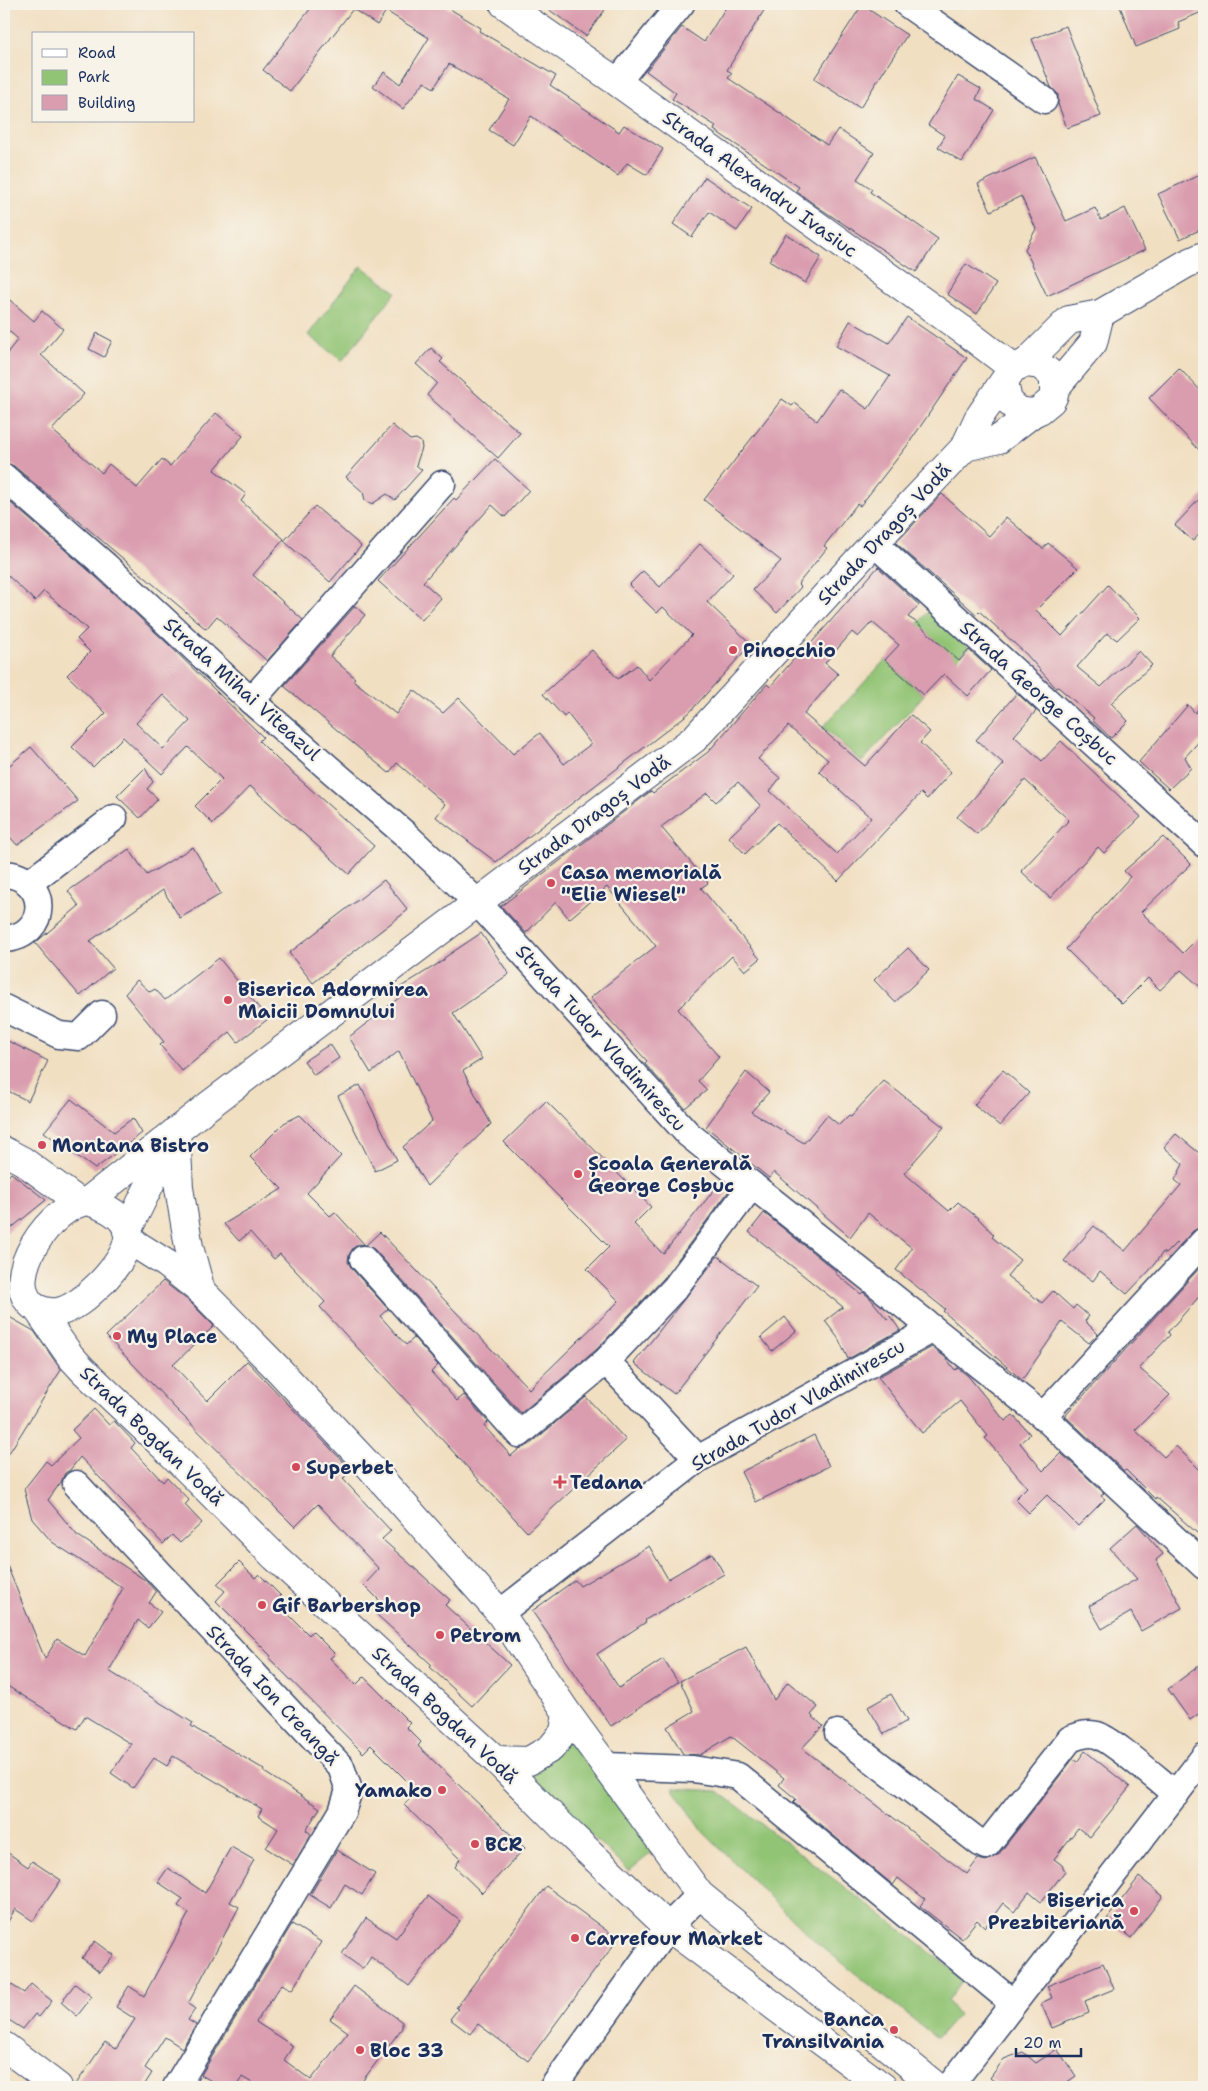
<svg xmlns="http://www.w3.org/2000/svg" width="1208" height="2091" font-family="'Shantell Sans',sans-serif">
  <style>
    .green { fill: #92c475; stroke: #567a6a }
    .building { fill: #da9daf; fill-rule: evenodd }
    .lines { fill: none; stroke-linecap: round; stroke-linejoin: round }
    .minor-casing { stroke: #3b496d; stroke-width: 29 }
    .major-casing { stroke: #3b496d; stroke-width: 30 }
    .minor { stroke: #fff; stroke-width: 26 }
    .major { stroke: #fff; stroke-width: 28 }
    .poi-dot { fill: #d1495b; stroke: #f7f3e8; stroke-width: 2 }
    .labels { text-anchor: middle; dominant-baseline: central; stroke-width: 4.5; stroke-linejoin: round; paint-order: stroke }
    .street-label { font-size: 19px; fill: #1b2f5e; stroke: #f7f3e8 }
    .poi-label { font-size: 19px; font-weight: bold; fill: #1b2f5e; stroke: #f7f3e8; text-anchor: start }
  </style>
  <rect width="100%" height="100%" fill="#f7f3e8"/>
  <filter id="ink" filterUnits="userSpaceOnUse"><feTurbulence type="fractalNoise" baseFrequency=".02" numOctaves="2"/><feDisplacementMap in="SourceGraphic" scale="10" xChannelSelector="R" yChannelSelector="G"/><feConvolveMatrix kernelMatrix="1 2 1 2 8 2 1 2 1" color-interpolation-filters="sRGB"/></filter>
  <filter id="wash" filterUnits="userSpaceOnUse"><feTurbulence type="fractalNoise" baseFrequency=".0096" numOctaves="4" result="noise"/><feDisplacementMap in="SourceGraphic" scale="20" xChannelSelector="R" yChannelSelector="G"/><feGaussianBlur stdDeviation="1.12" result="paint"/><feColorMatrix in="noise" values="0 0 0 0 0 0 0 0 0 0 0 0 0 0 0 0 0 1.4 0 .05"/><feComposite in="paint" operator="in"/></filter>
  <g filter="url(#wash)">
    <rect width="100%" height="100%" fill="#f1dfc1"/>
    <g class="green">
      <polygon points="361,266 396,292 342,361 308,335"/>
      <path d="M929,611L969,647L952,665C944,643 935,637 913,629Z"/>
      <polygon points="885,660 924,695 862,762 823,727"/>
      <polygon points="567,1739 655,1850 629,1871 528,1776"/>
      <polygon points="673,1788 718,1791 964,1978 948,2001 958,2015 937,2038 817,1943 704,1833"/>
    </g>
    <g id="blocks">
      <g class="building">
        <polygon points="314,4 442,4 481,28 479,31 556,76 550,85 619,132 624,125 663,149 647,175 627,163 618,176 531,116 513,145 489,130 509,99 449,64 434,88 424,82 403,109 373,86 384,72 400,84 429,38 386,11 377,25 353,9 290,91 263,70"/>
        <polygon points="541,4 609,4 586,36"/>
        <polygon points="728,4 768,4 727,70 732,73 728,78 827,145 838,129 874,153 857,179 872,189 870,192 938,239 916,272 818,207 796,191 799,187 714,130 716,126 672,99 676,93 646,71 682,27 704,42"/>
        <polygon points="1119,4 1204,4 1204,11 1178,22 1180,29 1136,47"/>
        <polygon points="862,5 907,35 860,108 814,79"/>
        <polygon points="1066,26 1101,116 1067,128 1058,104 1058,94 1051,87 1032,39"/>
        <polygon points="958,76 981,89 976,99 994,110 962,162 938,147 945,136 928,125"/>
        <polygon points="1035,157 1066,221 1095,208 1101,220 1125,208 1145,250 1047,296 1025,249 1036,229 1021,196 991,211 978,184"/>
        <polygon points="1204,173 1204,228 1180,239 1158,194"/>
        <polygon points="705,177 752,209 737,231 709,212 692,237 673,224"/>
        <polygon points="786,234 821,257 805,283 769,261"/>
        <polygon points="966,264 996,284 977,314 947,294"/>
        <polygon points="4,295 34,321 42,311 63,329 41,355 84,394 52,430 102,473 109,464 137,488 162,459 170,466 216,413 243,436 214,470 246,494 241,501 284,539 253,575 303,620 267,661 217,616 206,629 14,466 4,462 4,357 18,339 4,327"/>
        <polygon points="907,317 967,358 907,446 860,506 857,504 824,546 827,548 798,584 801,587 777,613 753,590 781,561 704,500 782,399 792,406 795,403 817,421 839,389 868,409 890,376 836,346 850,321 889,343"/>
        <polygon points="97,333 112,341 104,357 89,349"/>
        <polygon points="431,348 443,359 440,362 520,433 498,458 427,395 437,383 416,364"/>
        <polygon points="1179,368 1204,394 1204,455 1149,398"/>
        <polygon points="392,425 410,440 416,439 421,442 422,448 416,465 422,470 395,500 387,494 372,504 365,500 363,492 346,477"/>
        <polygon points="495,459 529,490 505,517 492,505 423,582 441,598 422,620 378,581 454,498 456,500"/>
        <polygon points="942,494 989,536 1006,517 1043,549 1048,543 1078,568 1036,610 1062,636 1108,585 1140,618 1117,640 1107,633 1077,667 1101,687 1139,651 1152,665 1111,703 1128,721 1111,738 1092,720 1094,718 1058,687 1056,688 1026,654 979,611 976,614 896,543"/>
        <polygon points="1204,494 1204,529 1193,541 1175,525"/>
        <path d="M4,497L96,577L169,645L263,737L259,741L277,759L374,846L349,874L250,786L213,824L195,806L222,779L188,747L162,774L123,737L93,767L72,747L106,713L67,675L90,652L77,639L87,629L44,591L35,601L4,572ZM163,695L190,721L163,749L136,723Z"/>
        <polygon points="315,506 361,546 330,582 284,541"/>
        <polygon points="700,544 733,574 707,602 751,644 689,713 496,862 436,817 445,804 397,763 389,773 284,686 355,606 365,615 330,656 355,678 353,680 396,714 414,690 443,713 459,698 513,754 540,733 564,764 591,744 567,713 564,717 543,694 592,650 618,679 637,665 649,680 692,635 663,607 657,613 629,585 643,571 660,587"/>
        <path d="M878,567L919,605L908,617L916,622L959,661L969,650L991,670L968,696L944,674L924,695L885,660L899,645L872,622L858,637L852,632L825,663L838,674L804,714L865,766L911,715L930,732L920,743L951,772L927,799L921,793L838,881L777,823L745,854L729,837L760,807V805L738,782L716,802L707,793L661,827L708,883L701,888L760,959L745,971L732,956L678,1009L719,1057L698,1081L707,1090L685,1108L645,1064L647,1061L590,998L656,946L607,887L569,919L556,902L526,933L501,906L651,791L653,793L708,752L767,684L770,687L805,646L807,648ZM788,726L828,760L819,771L871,818L837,854L770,791L780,778L758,759Z"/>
        <polygon points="1017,693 1036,711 1014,736 1042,761 1061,741 1141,817 1104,853 1098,847 1050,898 1021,871 1069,820 1025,780 977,834 957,817 1004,764 976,740"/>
        <polygon points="1204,701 1204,736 1185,757 1191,768 1169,789 1139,762 1188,705 1195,713"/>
        <polygon points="31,747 78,801 17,845 4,830 4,770"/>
        <polygon points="145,768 153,782 147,789 158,799 140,818 117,796"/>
        <polygon points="1163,837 1191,864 1141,912 1183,953 1204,932 1204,990 1181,970 1160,990 1148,978 1122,1004 1066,949 1130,877 1124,871"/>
        <polygon points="193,847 221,894 180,918 163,890 90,941 113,968 80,996 35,943 79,906 68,891 129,849 147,875"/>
        <polygon points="384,880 408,910 313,983 289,953"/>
        <polygon points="481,933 509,974 453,1013 482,1059 463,1071 491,1124 427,1186 403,1147 432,1121 399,1051 371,1073 349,1037 400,997 396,990 444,960 444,958"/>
        <polygon points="908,948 929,970 895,1002 874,980"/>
        <polygon points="219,958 268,1019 238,1042 230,1032 182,1071 160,1045 164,1042 125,994 137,980 150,992 155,989 165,1000"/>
        <polygon points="4,1039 48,1061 28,1101 4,1089"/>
        <polygon points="330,1044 339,1058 314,1075 304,1061"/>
        <polygon points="1003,1070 1029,1093 1000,1126 974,1105"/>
        <polygon points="746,1072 769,1092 751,1112 804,1143 827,1115 839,1125 849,1115 851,1116 884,1081 944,1127 904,1173 949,1211 958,1202 978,1218 994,1235 992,1237 1020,1260 1007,1276 1042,1303 1053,1291 1073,1309 1076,1305 1089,1316 1085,1321 1098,1334 1089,1343 1062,1322 1022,1380 943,1311 945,1309 896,1270 912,1248 868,1213 850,1237 774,1172 769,1178 706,1127"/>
        <polygon points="360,1085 397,1160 375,1171 338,1096"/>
        <polygon points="71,1099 114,1132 133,1118 142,1133 95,1169 44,1132"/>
        <polygon points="546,1101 651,1207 634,1224 663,1254 722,1180 731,1188 664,1278 596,1350 521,1413 374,1249 366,1245 380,1232 529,1389 619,1301 587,1269 609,1247 504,1142"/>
        <polygon points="300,1115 341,1156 307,1193 330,1216 335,1212 365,1245 359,1244 353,1248 349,1255 348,1262 352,1269 388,1309 380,1316 406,1345 414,1338 438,1365 431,1372 457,1401 464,1395 488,1422 484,1426 511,1456 519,1449 529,1445 586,1397 626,1440 527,1532 320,1307 325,1302 280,1254 274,1259 250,1232 239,1241 224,1224 282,1189 250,1157 284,1123"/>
        <polygon points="1176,1134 1204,1157 1204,1226 1193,1231 1180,1245 1177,1242 1165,1254 1163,1252 1150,1270 1127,1294 1100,1271 1093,1281 1064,1261 1094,1226 1125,1251 1181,1185 1175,1180 1183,1164 1164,1147"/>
        <polygon points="11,1173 46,1200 4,1234 4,1182"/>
        <polygon points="764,1213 836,1271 835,1273 861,1294 863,1292 870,1298 887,1319 890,1316 900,1330 848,1359 838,1338 825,1321 843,1307 749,1232"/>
        <polygon points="718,1256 757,1286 674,1394 634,1363"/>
        <polygon points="1204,1263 1204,1291 1168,1332 1170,1335 1139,1368 1170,1395 1135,1430 1164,1457 1176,1446 1204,1474 1204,1539 1156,1497 1155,1499 1126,1470 1124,1471 1065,1416"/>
        <polygon points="163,1281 191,1303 214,1326 173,1365 207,1401 247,1361 351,1470 343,1479 391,1531 382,1539 450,1600 445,1605 510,1665 472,1706 430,1667 432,1665 376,1614 384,1605 364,1585 379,1569 318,1504 295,1527 175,1408 106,1336"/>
        <polygon points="4,1314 34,1331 61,1370 4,1461"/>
        <polygon points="785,1317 796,1331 772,1351 761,1337"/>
        <polygon points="932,1347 946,1358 955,1370 958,1368 968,1376 1005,1421 1013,1415 1030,1434 1020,1443 1043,1471 1061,1453 1104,1493 1101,1496 1105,1499 1078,1526 1047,1495 1029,1513 1015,1499 1027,1487 985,1438 988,1436 960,1401 922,1433 878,1377"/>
        <polygon points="94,1409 109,1425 114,1421 135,1443 131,1448 148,1466 163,1482 167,1477 189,1500 185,1505 202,1523 180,1543 172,1535 163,1544 80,1457 70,1470 65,1473 61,1482 48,1500 77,1535 145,1580 156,1592 149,1603 161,1612 148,1628 138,1620 109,1671 193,1723 191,1726 265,1770 264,1772 320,1808 306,1830 311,1834 293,1865 266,1848 278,1829 258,1816 262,1809 173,1756 167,1766 154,1758 133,1788 111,1773 131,1744 85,1716 77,1729 4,1684 4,1558 45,1659 57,1639 85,1656 123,1588 52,1542 32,1519 24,1489 46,1461 51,1465 79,1438 72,1430"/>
        <polygon points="814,1435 829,1466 756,1502 741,1472"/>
        <polygon points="1137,1524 1163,1554 1156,1560 1182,1608 1141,1631 1131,1612 1102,1629 1089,1606 1137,1579 1110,1548"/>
        <polygon points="649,1546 668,1579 712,1553 724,1574 645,1620 646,1622 597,1654 619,1688 663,1659 678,1682 611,1726 532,1611 575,1580 580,1586"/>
        <polygon points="239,1562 255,1578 259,1574 281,1596 276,1602 309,1635 312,1631 335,1654 330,1658 356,1685 364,1677 410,1723 406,1727 421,1742 418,1746 525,1848 482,1893 455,1867 460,1859 404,1805 417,1791 371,1745 363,1753 269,1658 271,1656 216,1601 225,1591 217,1584"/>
        <polygon points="746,1647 774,1700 788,1682 818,1707 811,1715 823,1726 802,1748 967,1874 978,1859 986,1861 998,1855 1073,1759 1077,1762 1085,1751 1130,1787 1090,1837 1078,1828 1054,1859 1062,1865 1065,1871 1041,1902 1029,1892 1014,1912 1003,1903 985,1927 977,1920 962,1939 920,1906 925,1899 898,1878 893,1885 793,1802 796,1799 779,1785 784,1778 731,1736 700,1755 683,1754 667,1727 694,1711 680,1681"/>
        <polygon points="1204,1662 1204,1710 1190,1720 1168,1689"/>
        <polygon points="891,1694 907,1721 884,1734 868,1707"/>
        <polygon points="231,1847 254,1860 230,1902 239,1907 188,2004 195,2009 188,2020 196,2025 182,2048 165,2037 145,2068 152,2073 143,2087 74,2087 105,2042 116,2049 135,2019 116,2007 129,1986 144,1996 189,1913 178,1906 183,1899 158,1882 168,1868 205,1893"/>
        <polygon points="4,1850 28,1867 32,1861 61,1880 33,1921 15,1909 4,1929"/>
        <polygon points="337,1850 375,1874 362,1895 345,1884 331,1908 310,1895"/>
        <polygon points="1139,1877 1163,1896 1131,1938 1107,1919"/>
        <polygon points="546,1886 618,1939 528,2061 478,2024 470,2034 450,2019 458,2009 456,2008"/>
        <polygon points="428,1896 460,1921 409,1986 371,1957 363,1969 342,1954 366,1918 396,1938"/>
        <polygon points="292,1924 321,1942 292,1990 282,1984 256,2022 293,2046 284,2060 311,2080 348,2032 330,2019 354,1986 402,2022 402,2028 358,2087 259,2087 242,2077 236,2087 222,2087 201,2075"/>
        <polygon points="95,1941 114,1955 100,1972 82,1958"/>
        <polygon points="1103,1963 1114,1989 1085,2001 1089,2013 1052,2028 1041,2003 1052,1998 1047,1986"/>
        <polygon points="4,1980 24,1993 31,1984 52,2001 39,2017 35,2014 23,2029 4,2017"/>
        <polygon points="75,1984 92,1997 77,2016 61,2002"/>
        <polygon points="1057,2049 1076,2076 1060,2087 1002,2087 990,2078 1004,2059 1023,2052 1036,2063"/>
      </g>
    </g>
  </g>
  <g filter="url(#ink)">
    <use href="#blocks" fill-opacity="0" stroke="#3b496d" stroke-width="1"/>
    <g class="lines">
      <defs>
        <g id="minor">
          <polyline points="907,4 1044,100"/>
          <polyline points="617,82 681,4"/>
          <polyline points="4,477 106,566 251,701 406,835 478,903 688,1134 1043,1416 1204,1566"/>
          <polyline points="874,543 1204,844"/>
          <polyline points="251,701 442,484"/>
          <path d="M4,874C50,876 50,937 4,939"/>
          <polyline points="29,883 114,818"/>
          <polyline points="4,1008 59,1035 79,1037 102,1014"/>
          <polyline points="363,1259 519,1434 606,1361 675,1288 752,1185"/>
          <polyline points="606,1361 698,1459"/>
          <polyline points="1043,1416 1204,1241"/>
          <polyline points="76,1484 341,1767 349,1790 342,1812 176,2087"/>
          <polyline points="500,1613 698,1459 933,1329"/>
          <path d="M838,1733L980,1843L986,1846L1070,1739C1079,1736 1087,1732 1097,1735C1113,1740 1159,1781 1176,1794"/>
          <polyline points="606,1766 693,1769 738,1776 1013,2003"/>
          <polyline points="553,2087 668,1927 700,1895"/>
          <polyline points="949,2087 1204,1757"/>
        </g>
        <g id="major">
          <polyline points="504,4 617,82 967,333 1013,368"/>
          <polyline points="1026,363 1069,320 1100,314 1186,264 1204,256"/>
          <polyline points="1055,388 1093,343 1100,314"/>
          <polyline points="965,447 999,439 1033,413"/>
          <polyline points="176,1131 179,1188 189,1247 201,1291"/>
          <polyline points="4,1151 23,1161 79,1202"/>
          <polyline points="88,1201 208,1106 694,739 874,543 965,447 978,419 1013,368 1026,363 1040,365 1051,374 1054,380 1054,395 1051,401 1040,410 1033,413 1019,411 1008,401 1005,387 1005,380"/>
          <path d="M88,1201C143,1219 135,1246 102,1282C89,1294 76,1308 58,1312C49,1313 41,1311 33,1306C0,1278 52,1204 88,1201Z"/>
          <polyline points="127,1231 172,1139"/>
          <polyline points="129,1240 167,1264 201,1291 277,1368 371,1468 500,1613 567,1713 700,1895 937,2087"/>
          <polyline points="38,1310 71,1357 83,1370 172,1454 275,1557 496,1760 572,1836 668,1927 883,2087"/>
          <polyline points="496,1760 529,1761 551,1748 564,1732 567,1713"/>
          <polyline points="4,2046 58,2087"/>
        </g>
      </defs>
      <use href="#minor" class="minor-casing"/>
      <use href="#major" class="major-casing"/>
      <use href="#minor" class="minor"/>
      <use href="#major" class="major"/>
    </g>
  </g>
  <g class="poi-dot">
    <circle cx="733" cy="650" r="5"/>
    <circle cx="551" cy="883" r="5"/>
    <circle cx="228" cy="1000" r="5"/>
    <circle cx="42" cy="1145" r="5"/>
    <circle cx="578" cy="1174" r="5"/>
    <circle cx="117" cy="1336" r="5"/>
    <circle cx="296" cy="1467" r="5"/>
    <path d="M557.5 1474.5h5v5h5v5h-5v5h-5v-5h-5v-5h5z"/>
    <circle cx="262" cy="1605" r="5"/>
    <circle cx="440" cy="1635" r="5"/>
    <circle cx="442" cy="1790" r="5"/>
    <circle cx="475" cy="1844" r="5"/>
    <circle cx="1134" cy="1911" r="5"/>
    <circle cx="575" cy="1938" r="5"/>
    <circle cx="894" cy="2030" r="5"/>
    <circle cx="360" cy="2050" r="5"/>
  </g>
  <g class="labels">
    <g class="street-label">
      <text transform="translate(760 184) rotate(36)">Strada Alexandru Ivasiuc</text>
      <text transform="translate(884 534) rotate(-47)">Strada Dragoș Vodă</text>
      <text transform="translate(242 689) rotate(42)">Strada Mihai Viteazul</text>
      <text transform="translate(1039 693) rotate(42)">Strada George Coșbuc</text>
      <text transform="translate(594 815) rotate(-37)">Strada Dragoș Vodă</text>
      <text transform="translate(601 1038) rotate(48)">Strada Tudor Vladimirescu</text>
      <text transform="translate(798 1405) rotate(-30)">Strada Tudor Vladimirescu</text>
      <text transform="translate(152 1436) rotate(44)">Strada Bogdan Vodă</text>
      <text transform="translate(273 1695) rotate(47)">Strada Ion Creangă</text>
      <text transform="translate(445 1715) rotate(43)">Strada Bogdan Vodă</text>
    </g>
    <g class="poi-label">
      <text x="743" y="650">Pinocchio</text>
      <text x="561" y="872">Casa memorială<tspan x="561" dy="22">"Elie Wiesel"</tspan></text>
      <text x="238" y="989">Biserica Adormirea<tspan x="238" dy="22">Maicii Domnului</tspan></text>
      <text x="52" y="1145">Montana Bistro</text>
      <text x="588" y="1163">Școala Generală<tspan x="588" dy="22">George Coșbuc</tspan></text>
      <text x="127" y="1336">My Place</text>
      <text x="306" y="1467">Superbet</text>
      <text x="570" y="1482">Tedana</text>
      <text x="272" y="1605">Gif Barbershop</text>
      <text x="450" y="1635">Petrom</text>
      <text x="432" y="1790" text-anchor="end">Yamako</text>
      <text x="485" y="1844">BCR</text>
      <text x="1124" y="1900" text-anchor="end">Biserica<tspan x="1124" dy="22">Prezbiteriană</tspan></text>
      <text x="585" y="1938">Carrefour Market</text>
      <text x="884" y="2019" text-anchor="end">Banca<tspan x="884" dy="22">Transilvania</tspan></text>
      <text x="370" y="2050">Bloc 33</text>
    </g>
  </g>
  <rect width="1208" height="2091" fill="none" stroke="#f7f3e8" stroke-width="20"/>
  <rect x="32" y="32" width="162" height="90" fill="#f7f3e8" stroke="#9fa5b1"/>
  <rect x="42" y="49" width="25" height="8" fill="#ffffff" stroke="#9fa5b1"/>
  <text x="78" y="58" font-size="15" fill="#1b2f5e">Road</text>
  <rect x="42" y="70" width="25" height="15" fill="#92c475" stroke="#9fa5b1"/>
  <text x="78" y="82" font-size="15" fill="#1b2f5e">Park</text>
  <rect x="42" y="95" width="25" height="15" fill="#da9daf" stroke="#9fa5b1"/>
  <text x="78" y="108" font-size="15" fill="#1b2f5e">Building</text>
  <path d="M1016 2048v8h65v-8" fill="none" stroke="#1b2f5e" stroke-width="2.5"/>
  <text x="1023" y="2048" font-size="15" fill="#1b2f5e" stroke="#f7f3e8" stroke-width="4" paint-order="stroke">20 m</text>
</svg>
